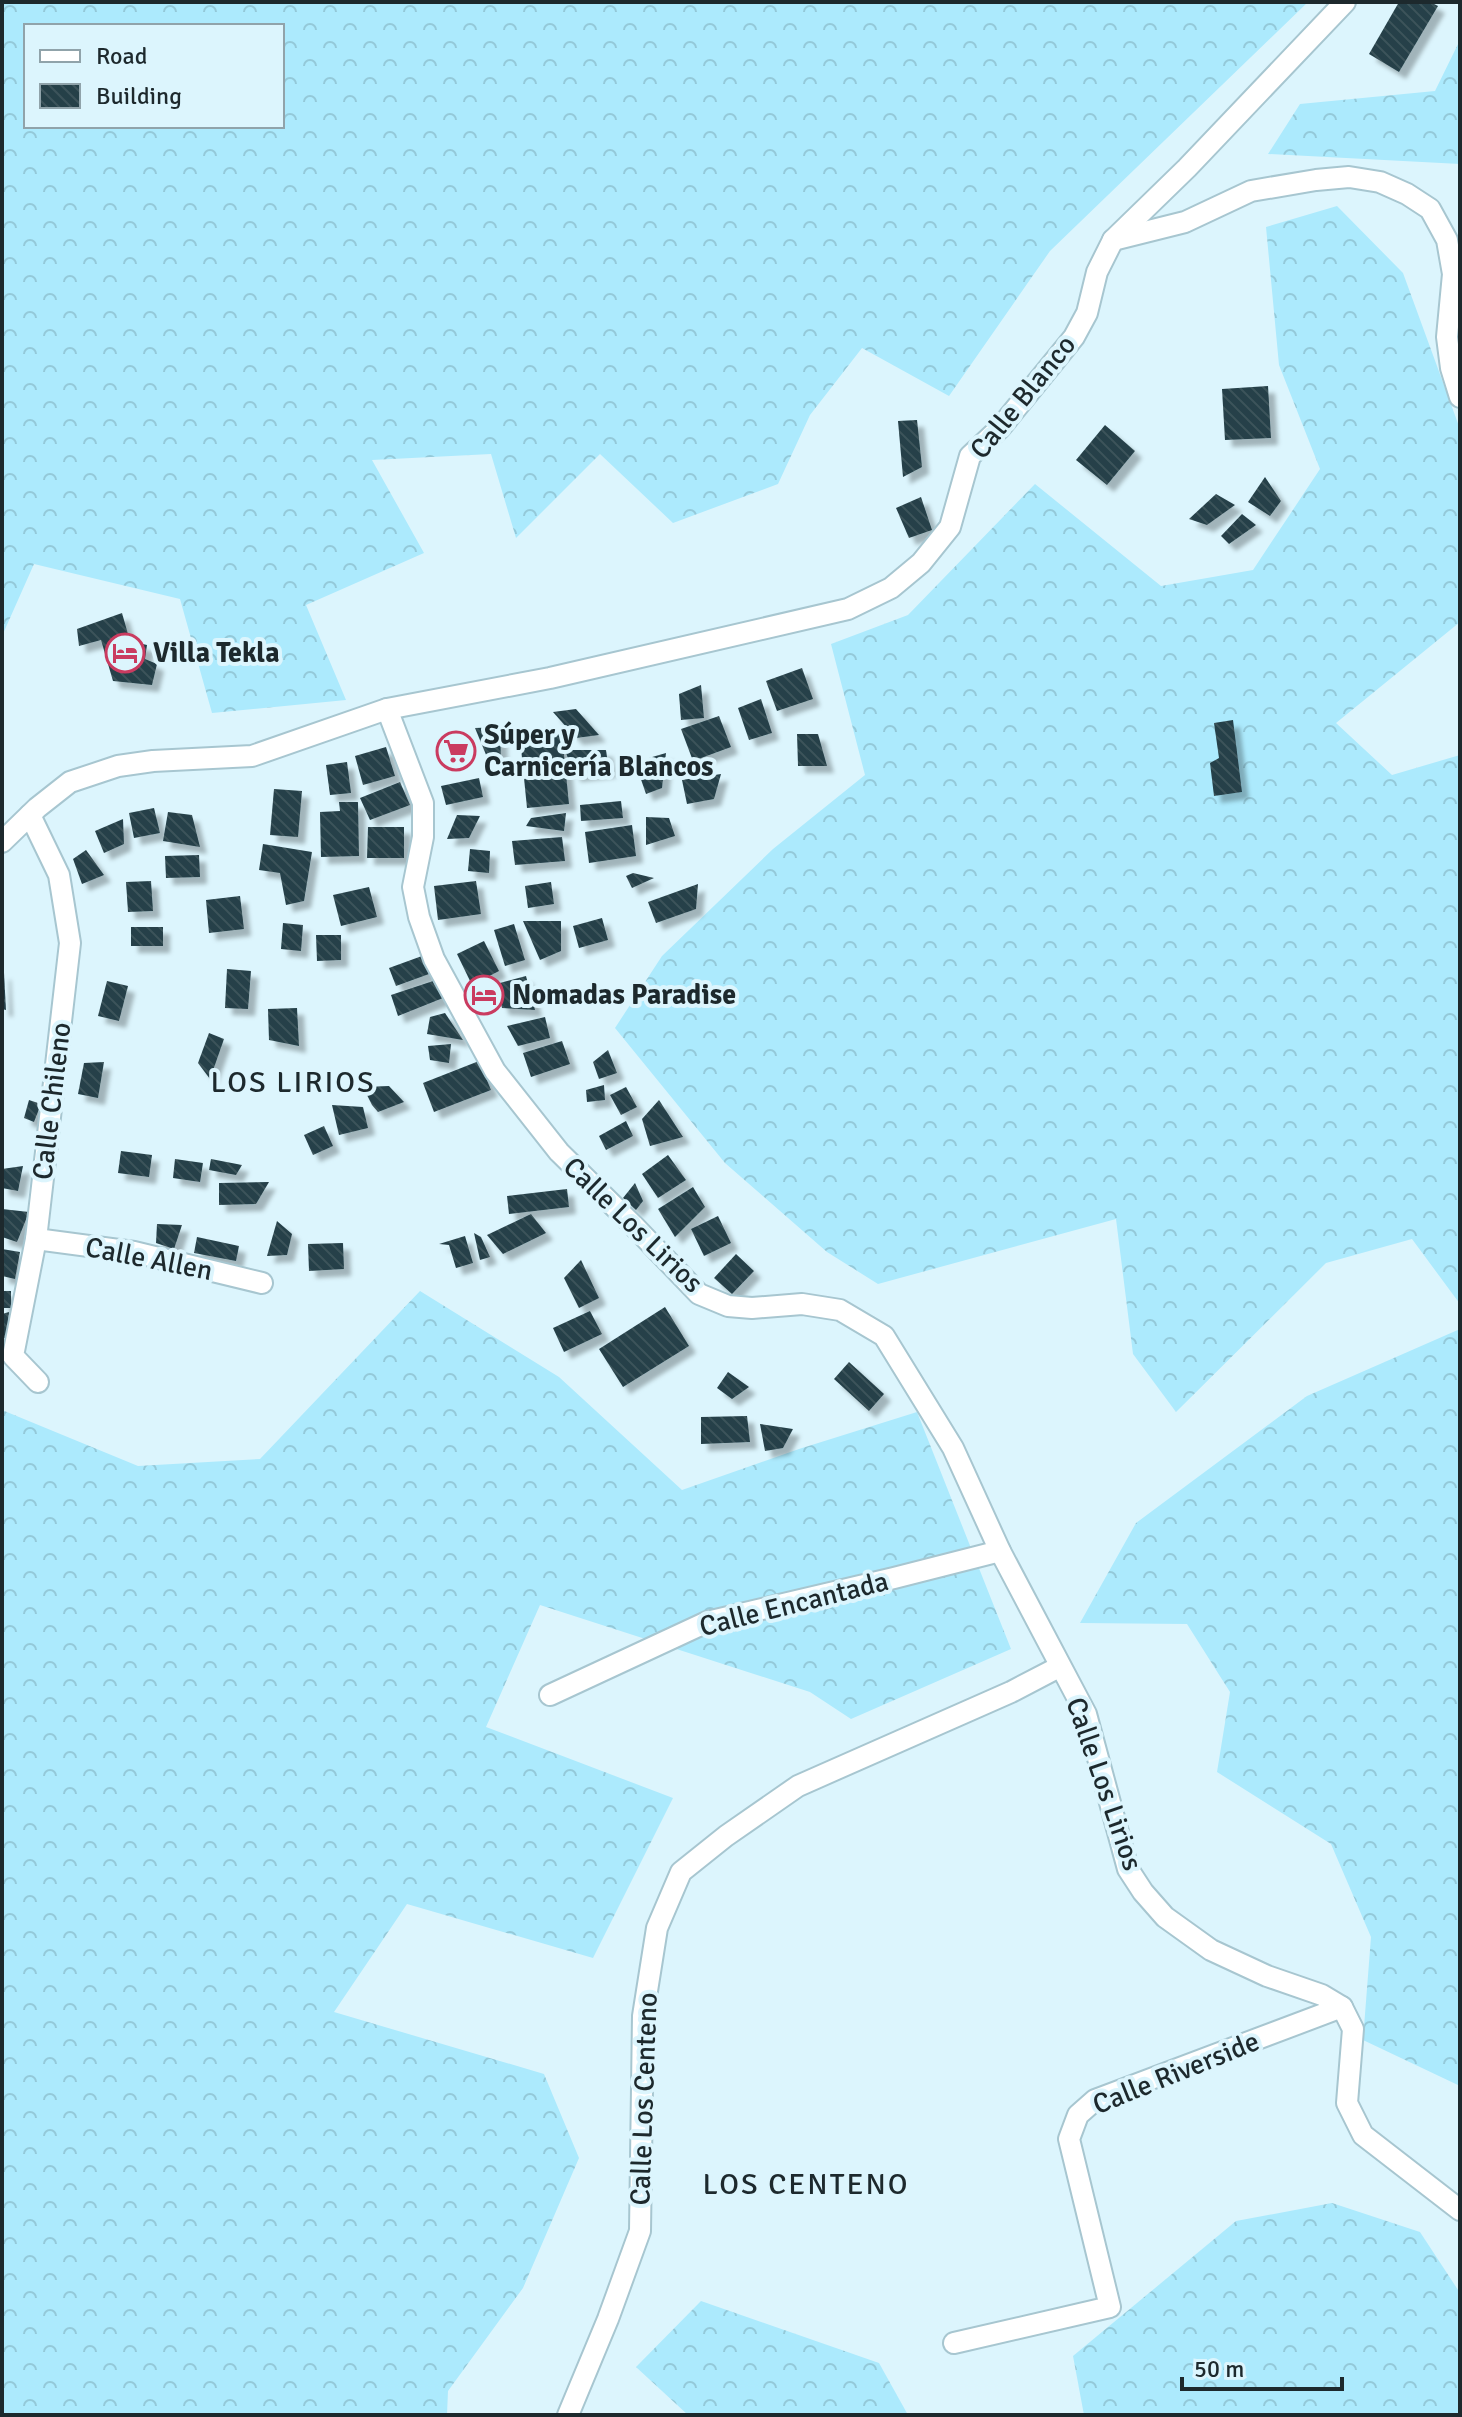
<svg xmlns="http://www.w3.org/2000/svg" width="1462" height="2417" font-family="Signika,sans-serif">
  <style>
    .forest { fill: url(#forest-crowns); fill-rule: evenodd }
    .building { fill: url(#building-back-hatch); filter: url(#shadow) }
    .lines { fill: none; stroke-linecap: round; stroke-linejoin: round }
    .street-casing { stroke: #a7c6d0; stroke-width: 24 }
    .street { stroke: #fff; stroke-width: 20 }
    .labels { text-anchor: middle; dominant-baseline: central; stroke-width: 8; stroke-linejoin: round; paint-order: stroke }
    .street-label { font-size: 28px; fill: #1d292d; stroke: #dcf5fd }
    .poi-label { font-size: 28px; font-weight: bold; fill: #1d292d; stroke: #dcf5fd; text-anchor: start }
    .neighbourhood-label { font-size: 30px; letter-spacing: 2px; fill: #1d292d; stroke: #dcf5fd }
  </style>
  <defs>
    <pattern id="forest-crowns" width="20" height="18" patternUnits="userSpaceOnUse" patternTransform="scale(2)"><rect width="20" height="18" fill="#aceafd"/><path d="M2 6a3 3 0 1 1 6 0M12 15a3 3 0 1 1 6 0" fill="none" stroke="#94c9d9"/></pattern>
    <pattern id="building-back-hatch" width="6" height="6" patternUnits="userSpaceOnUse" patternTransform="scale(2)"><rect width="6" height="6" fill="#254048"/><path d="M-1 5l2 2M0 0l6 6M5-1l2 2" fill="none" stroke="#3c535a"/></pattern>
    <filter id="shadow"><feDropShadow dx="7" dy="7" stdDeviation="2" flood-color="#0004"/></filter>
  </defs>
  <rect width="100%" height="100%" fill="#dcf5fd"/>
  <g class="forest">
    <path d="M2,2H1308L1050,251L949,396L862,348L810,415L778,484L673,523L600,454L516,538L491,454L372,460L424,553L306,605L346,700L212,713L180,599L34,564L2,636ZM282,26V126H26V26Z"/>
    <polygon points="1460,40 1460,164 1268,154 1300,104 1435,91"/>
    <polygon points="1337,206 1403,273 1460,429 1460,622 1336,723 1392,775 1460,755 1460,1304 1412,1239 1326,1263 1176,1412 1133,1354 1116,1219 878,1284 827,1252 725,1163 615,1028 662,956 773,849 865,775 831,644 908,615 1035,484 1161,586 1253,570 1320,469 1279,365 1266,227"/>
    <polygon points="420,1291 559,1377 682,1490 799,1449 917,1412 1011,1649 851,1719 810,1692 540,1605 486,1727 673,1798 593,1958 407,1904 334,2012 544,2074 579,2158 523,2288 448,2391 447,2415 2,2415 2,1410 138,1466 260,1459"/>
    <polygon points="1460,1329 1460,2086 1363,2040 1371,1937 1331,1844 1217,1772 1230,1692 1187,1624 1080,1623 1136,1523 1307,1396"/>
    <polygon points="1332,2203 1420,2232 1460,2293 1460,2415 1084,2415 1073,2356 1236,2221"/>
    <polygon points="701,2301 879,2363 908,2415 688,2415 636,2367"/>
  </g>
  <g class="building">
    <polygon points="1399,2 1430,2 1438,6 1399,72 1369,54"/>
    <polygon points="1268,386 1271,438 1225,440 1222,389"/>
    <polygon points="917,420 922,467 903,477 898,421"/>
    <polygon points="1105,425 1135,451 1107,485 1076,460"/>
    <polygon points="1265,477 1281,501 1270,516 1248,502"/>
    <polygon points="1216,494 1235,505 1207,525 1189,519"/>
    <polygon points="921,497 932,530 909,538 896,508"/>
    <polygon points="1242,514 1256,525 1229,544 1221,536"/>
    <polygon points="122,613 130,641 147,645 145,659 157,664 152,685 113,681 101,640 79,646 77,629"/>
    <polygon points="802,668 813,699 777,711 766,681"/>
    <polygon points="701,685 704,718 681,720 679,694"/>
    <polygon points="761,699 772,733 749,740 738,708"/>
    <polygon points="576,709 599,735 576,738 553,712"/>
    <polygon points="719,716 731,747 693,761 681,729"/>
    <polygon points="1233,720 1242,792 1214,796 1210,763 1219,758 1214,723"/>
    <polygon points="500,727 501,761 489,762 475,728"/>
    <polygon points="562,734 569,804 527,808 520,738"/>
    <polygon points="797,734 818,734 827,766 798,766"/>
    <polygon points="386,747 395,776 363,785 355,756"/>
    <polygon points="565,750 606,750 609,771 574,775"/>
    <polygon points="666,753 662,788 646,794 635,762"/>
    <polygon points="347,762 351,793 330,795 326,765"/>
    <polygon points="721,774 714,799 687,804 682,780"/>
    <polygon points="479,778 483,797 446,805 441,786"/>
    <polygon points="400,782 410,805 370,820 360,798"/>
    <polygon points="274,789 302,791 298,837 270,835"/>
    <polygon points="621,801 623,818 581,821 580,805"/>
    <polygon points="339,802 358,802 359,856 321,857 320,812 340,811"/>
    <polygon points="154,808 160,833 134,838 129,813"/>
    <polygon points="168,812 192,815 200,847 163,841"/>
    <polygon points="566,813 564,831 526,826 531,818"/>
    <polygon points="457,815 480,816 469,838 447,839"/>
    <polygon points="646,817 669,818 675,836 646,845"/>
    <polygon points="123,819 124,844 104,853 95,831"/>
    <polygon points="632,825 636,856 589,863 585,832"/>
    <polygon points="368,827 404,827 404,858 367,858"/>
    <polygon points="562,837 565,861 515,865 512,841"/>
    <polygon points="263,844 312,852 304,901 286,905 280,873 259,870"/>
    <polygon points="470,849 490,851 489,873 468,871"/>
    <polygon points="86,850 104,875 82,884 73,859"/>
    <polygon points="199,855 200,877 166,878 165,856"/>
    <polygon points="633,873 654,878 632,888 626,876"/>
    <polygon points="151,881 153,911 128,912 126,882"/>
    <polygon points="476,881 481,914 438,920 434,886"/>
    <polygon points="551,882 554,904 528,908 525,886"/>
    <polygon points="698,884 696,909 656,923 648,902"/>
    <polygon points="369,887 377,917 341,926 333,895"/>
    <polygon points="240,896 244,929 209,933 206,900"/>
    <polygon points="602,918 608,940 579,948 573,926"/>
    <polygon points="523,921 561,921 561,951 540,960"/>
    <polygon points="283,923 303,925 301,951 281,949"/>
    <polygon points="514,924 525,960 505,966 494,930"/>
    <rect x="131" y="927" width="32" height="19"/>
    <polygon points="316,935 341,935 341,960 317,961"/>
    <polygon points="484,941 499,971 472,985 457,954"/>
    <polygon points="422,956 429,974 396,986 389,968"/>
    <polygon points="227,969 251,971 248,1009 225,1008"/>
    <polygon points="2,973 4,973 6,1010 2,1009"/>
    <polygon points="526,976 535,1010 502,1008 496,984"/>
    <polygon points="107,981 128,986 119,1021 98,1016"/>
    <polygon points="433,981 443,998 398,1016 391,995"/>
    <polygon points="297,1008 299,1046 269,1040 268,1009"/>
    <polygon points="445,1013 463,1040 427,1034 430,1017"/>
    <polygon points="545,1017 550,1038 518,1046 507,1026"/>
    <polygon points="209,1033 224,1039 210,1079 198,1063"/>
    <polygon points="562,1041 570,1064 531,1077 523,1053"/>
    <polygon points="451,1044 449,1063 430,1060 428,1046"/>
    <polygon points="608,1050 617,1073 599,1079 593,1062"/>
    <polygon points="479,1061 491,1090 434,1112 423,1083"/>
    <polygon points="104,1062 98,1098 78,1094 84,1063"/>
    <polygon points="604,1085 605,1100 587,1102 586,1090"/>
    <polygon points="389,1086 404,1102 378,1112 372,1105 363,1087"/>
    <polygon points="626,1087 637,1107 621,1115 610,1095"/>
    <polygon points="29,1100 41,1104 34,1122 24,1118"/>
    <polygon points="659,1100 683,1137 650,1146 642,1119"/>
    <polygon points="332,1105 363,1107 368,1128 339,1135"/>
    <polygon points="626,1121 633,1136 606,1150 599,1136"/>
    <polygon points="324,1126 333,1146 313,1155 304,1135"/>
    <polygon points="121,1151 152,1155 149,1177 118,1173"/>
    <polygon points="668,1155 686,1180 658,1198 642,1174"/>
    <polygon points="175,1159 203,1163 200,1182 173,1178"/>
    <polygon points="211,1159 242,1165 236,1175 209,1170"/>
    <polygon points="23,1166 18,1191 2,1188 2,1169"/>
    <polygon points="269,1182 256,1204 219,1205 219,1183"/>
    <polygon points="635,1183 643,1201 636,1210 623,1198"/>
    <polygon points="693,1187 705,1207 675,1237 658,1209"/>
    <polygon points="567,1189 569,1207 509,1214 507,1196"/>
    <polygon points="2,1209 29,1212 17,1242 2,1237"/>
    <polygon points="531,1214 546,1233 503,1254 487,1235"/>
    <polygon points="718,1216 731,1243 704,1256 691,1229"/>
    <polygon points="277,1221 292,1234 287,1255 267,1256"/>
    <polygon points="157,1224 182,1225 174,1249 156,1243"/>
    <polygon points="474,1233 481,1237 490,1257 480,1260"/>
    <polygon points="465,1236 473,1263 456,1268 449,1245 439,1244"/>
    <polygon points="197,1237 239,1246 236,1261 194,1253"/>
    <polygon points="343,1243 344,1269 309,1271 308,1244"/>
    <polygon points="2,1249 20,1252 15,1279 2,1276"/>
    <polygon points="736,1254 754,1271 732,1294 714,1278"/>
    <polygon points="581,1260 599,1298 579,1308 564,1278"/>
    <rect x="2" y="1291" width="9" height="17"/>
    <polygon points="665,1307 689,1346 623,1387 599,1349"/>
    <polygon points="590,1311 602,1334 564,1352 553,1328"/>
    <polygon points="9,1312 7,1338 2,1338 2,1314"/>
    <polygon points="849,1362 884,1394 869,1411 834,1379"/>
    <polygon points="728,1372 749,1387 732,1399 717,1388"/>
    <polygon points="747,1416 750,1442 701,1444 701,1417"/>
    <polygon points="760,1424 793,1429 783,1448 765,1451"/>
  </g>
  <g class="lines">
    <defs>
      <g id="street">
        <polyline points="1113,240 1185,222 1251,191 1316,180 1349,177 1380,182 1407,194 1430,209 1447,240 1453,274 1447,337 1451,368 1460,397"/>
        <polyline points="387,709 423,803 423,837 413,887 419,917 434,959 495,1071 559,1152 633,1225 699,1294 728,1306 752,1308 802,1304 840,1310 884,1336 953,1448 1000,1551 1086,1714 1128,1869 1143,1892 1165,1917 1211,1950 1267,1976 1322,1995 1342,2007 1353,2029 1347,2103 1363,2135 1460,2210"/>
        <polyline points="30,815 59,875 70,943 36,1239 13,1356 38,1382"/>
        <polyline points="2,842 37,808 70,782 118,766 153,761 252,756 387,709 550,678 848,609 891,588 921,563 950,527 970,456 1000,428 1074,337 1087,313 1097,272 1113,240 1187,168 1345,2"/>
        <polyline points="36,1239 134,1252 262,1283"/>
        <polyline points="550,1695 707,1622 894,1578 1000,1551"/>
        <polyline points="954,2343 1110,2307 1069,2139 1078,2115 1095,2100 1342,2007"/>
        <polyline points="568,2415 608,2319 640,2231 643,2016 657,1928 681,1872 726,1836 798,1786 1011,1692 1059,1667"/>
      </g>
    </defs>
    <use href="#street" class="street-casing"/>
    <use href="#street" class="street"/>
  </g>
  <defs>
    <symbol id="hotel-ring" viewBox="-11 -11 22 22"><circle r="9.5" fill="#dcf5fd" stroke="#ca3b60" stroke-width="1.5"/><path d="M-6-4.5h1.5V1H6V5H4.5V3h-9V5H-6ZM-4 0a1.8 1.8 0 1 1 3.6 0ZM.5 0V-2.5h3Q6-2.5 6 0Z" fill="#ca3b60"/></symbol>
    <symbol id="supermarket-ring" viewBox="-11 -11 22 22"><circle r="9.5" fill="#dcf5fd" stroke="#ca3b60" stroke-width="1.5"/><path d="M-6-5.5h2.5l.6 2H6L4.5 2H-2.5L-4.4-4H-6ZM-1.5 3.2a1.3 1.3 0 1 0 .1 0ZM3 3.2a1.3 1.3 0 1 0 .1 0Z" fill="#ca3b60"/></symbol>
  </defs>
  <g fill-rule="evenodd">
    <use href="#hotel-ring" x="103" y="631" width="44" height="44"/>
    <use href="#supermarket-ring" x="434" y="729" width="44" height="44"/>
    <use href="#hotel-ring" x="462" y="973" width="44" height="44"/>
  </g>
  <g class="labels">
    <g class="street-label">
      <text transform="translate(1023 397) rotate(-51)">Calle Blanco</text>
      <text transform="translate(52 1101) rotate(-83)">Calle Chileno</text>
      <text transform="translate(633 1225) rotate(44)">Calle Los Lirios</text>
      <text transform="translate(149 1259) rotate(11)">Calle Allen</text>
      <text transform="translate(794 1604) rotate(-14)">Calle Encantada</text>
      <text transform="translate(1104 1784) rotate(71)">Calle Los Lirios</text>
      <text transform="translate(1176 2073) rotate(-22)">Calle Riverside</text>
      <text transform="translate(644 2099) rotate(-88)">Calle Los Centeno</text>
    </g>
    <g class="poi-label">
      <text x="153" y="653">Villa Tekla</text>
      <text x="484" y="735">Súper y<tspan x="484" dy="32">Carnicería Blancos</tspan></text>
      <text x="512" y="995">Nomadas Paradise</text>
    </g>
    <g class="neighbourhood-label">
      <text x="293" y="1082">LOS LIRIOS</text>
      <text x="806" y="2184">LOS CENTENO</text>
    </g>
  </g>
  <rect width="1462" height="2417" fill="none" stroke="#1d292d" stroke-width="8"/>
  <rect x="24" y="24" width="260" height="104" fill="#dcf5fd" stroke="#90a3aa" stroke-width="2"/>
  <rect x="40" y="50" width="40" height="12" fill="#ffffff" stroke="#90a3aa" stroke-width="2"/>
  <text x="96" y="64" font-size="24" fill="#1d292d">Road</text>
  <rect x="40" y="84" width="40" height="24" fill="url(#building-back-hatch)" stroke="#90a3aa" stroke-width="2"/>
  <text x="96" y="104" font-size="24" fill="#1d292d">Building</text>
  <path d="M1182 2377v12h160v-12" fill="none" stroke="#1d292d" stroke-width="4"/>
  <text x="1194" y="2377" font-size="24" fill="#1d292d" stroke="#dcf5fd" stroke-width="6" paint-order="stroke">50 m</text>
</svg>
